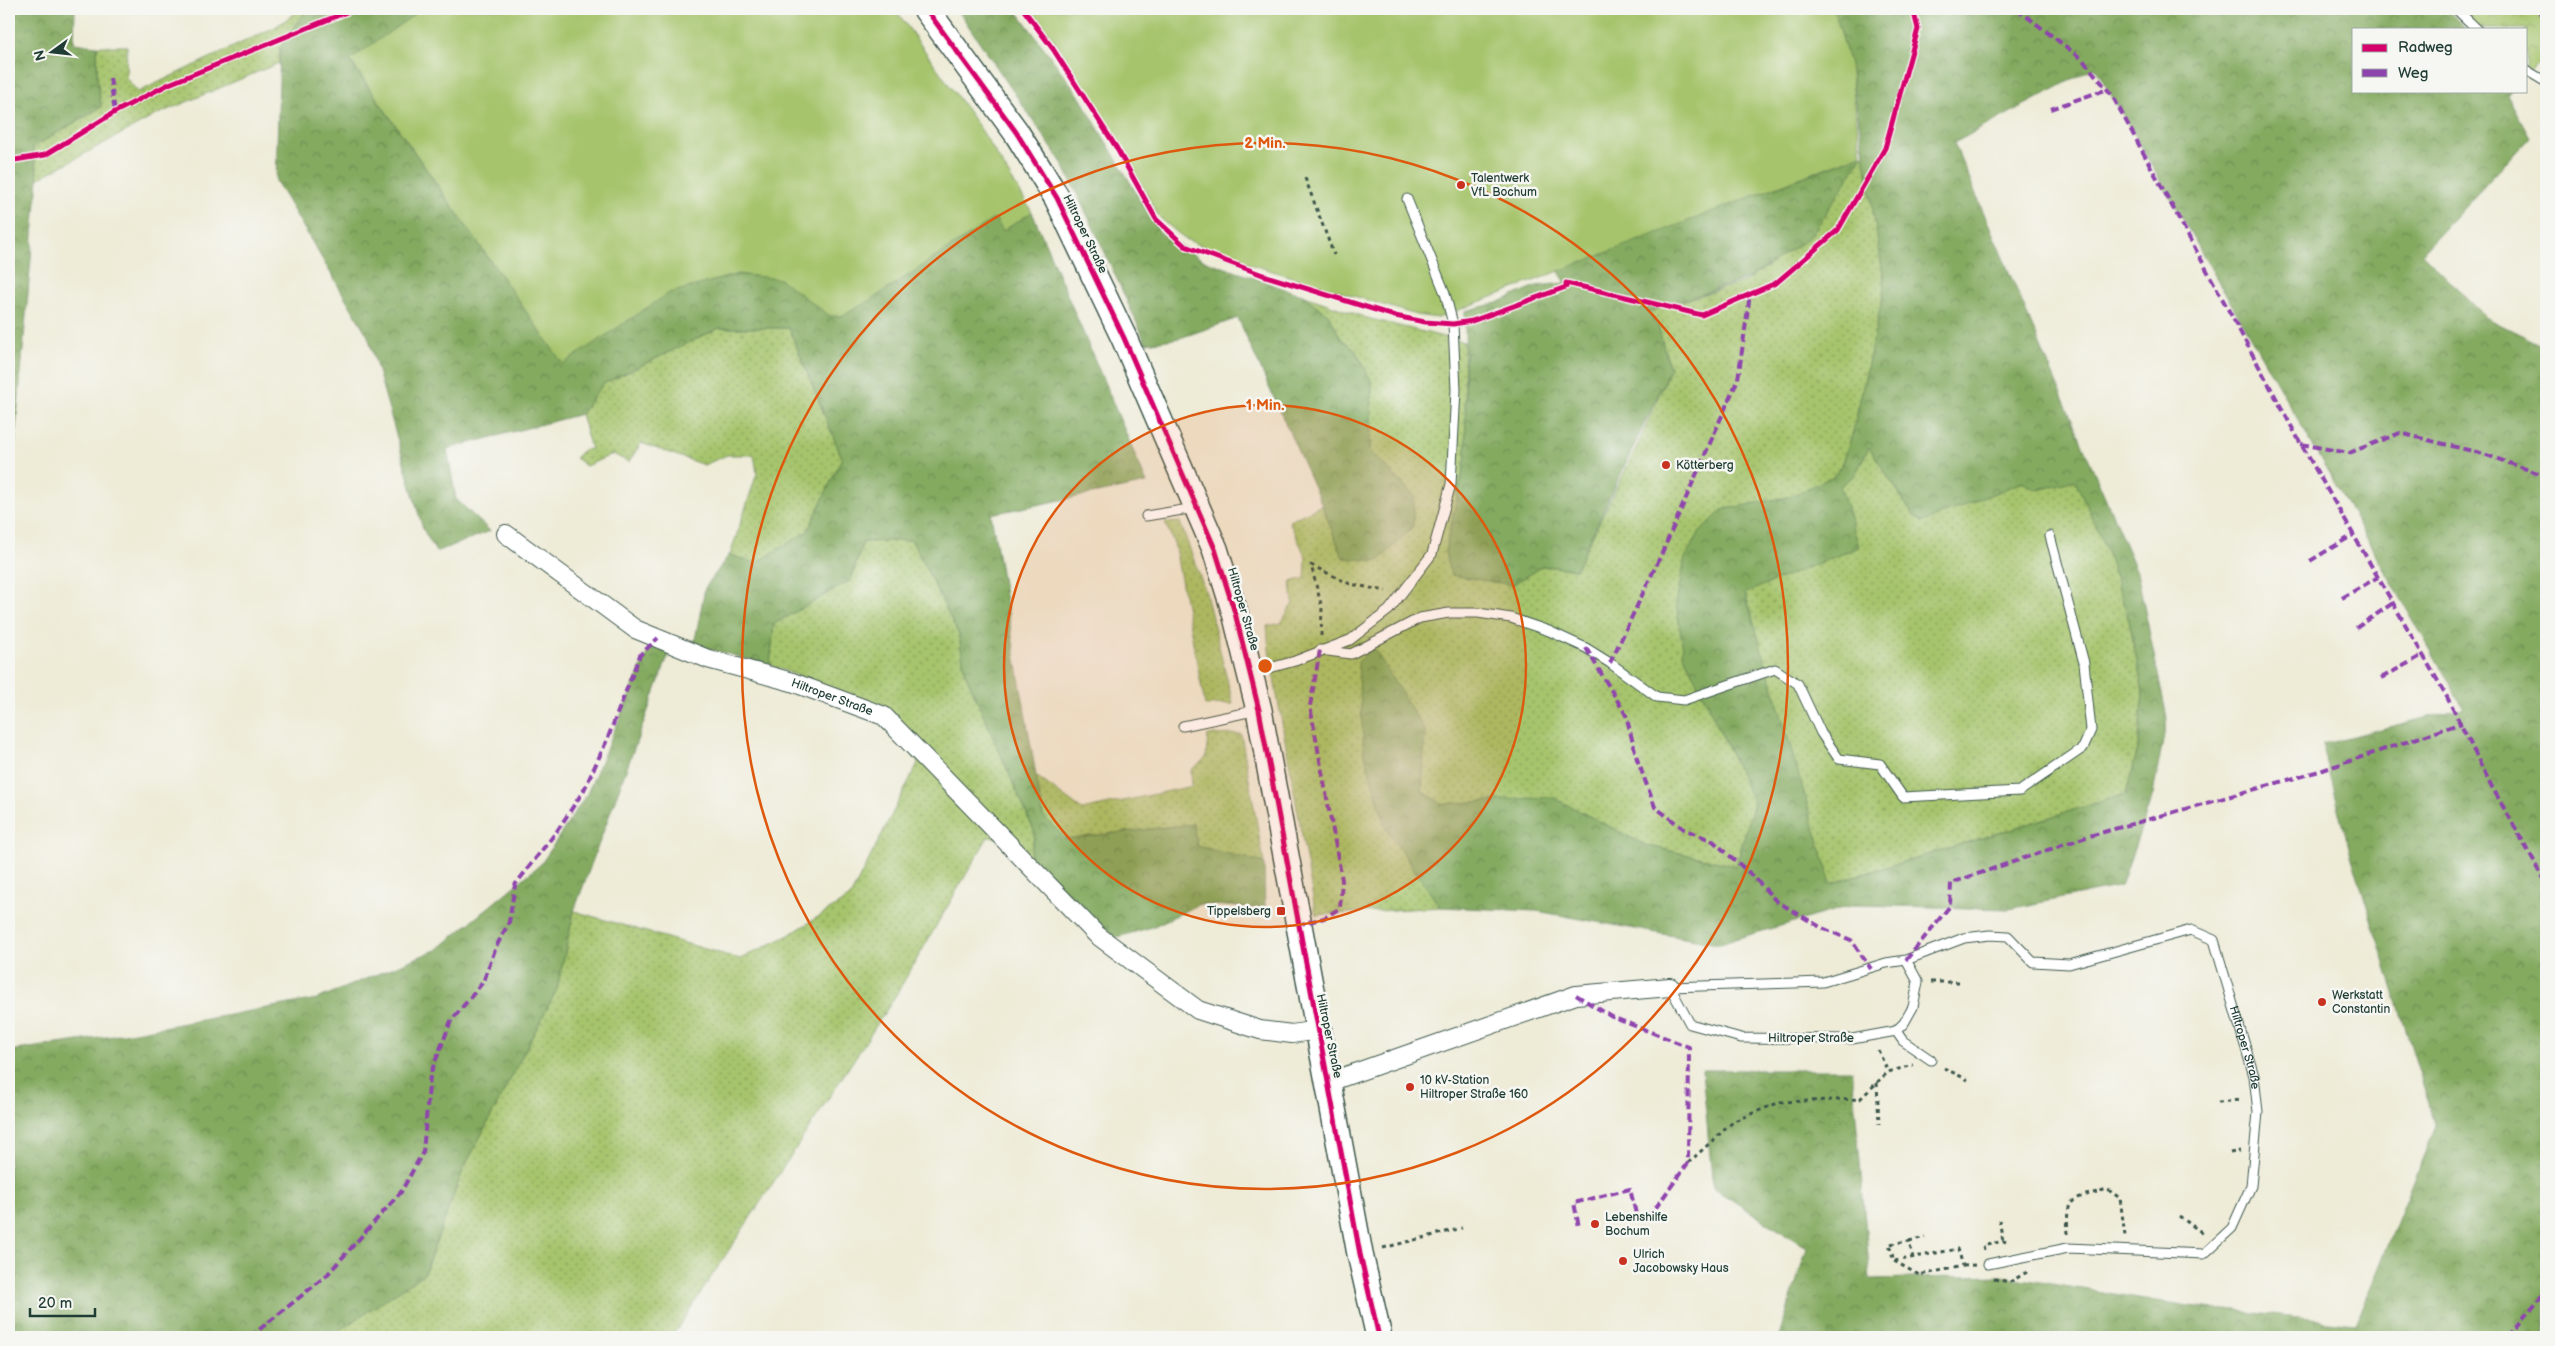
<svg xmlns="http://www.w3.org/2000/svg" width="2555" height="1346" font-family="'Balsamiq Sans',sans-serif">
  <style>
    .grass { fill: url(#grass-dots); stroke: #628050 }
    .forest { fill: url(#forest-crowns); stroke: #52744a; fill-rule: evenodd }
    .park { fill: url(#park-crowns); stroke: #628050 }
    .garden { fill: #a6c46c; stroke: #628050 }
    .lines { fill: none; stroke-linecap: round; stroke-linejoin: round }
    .lane-casing { stroke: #3e574c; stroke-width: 11 }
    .street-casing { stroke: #3e574c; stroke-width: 20 }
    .secondary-casing { stroke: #3e574c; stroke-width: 28 }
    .path { stroke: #3e574c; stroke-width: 3; stroke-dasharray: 4 4; stroke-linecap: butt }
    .lane { stroke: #fff; stroke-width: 9 }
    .street { stroke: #fff; stroke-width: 18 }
    .secondary { stroke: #fff; stroke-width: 25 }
    .quiet { stroke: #8e44ad; stroke-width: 4; stroke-dasharray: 8 4; stroke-linecap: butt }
    .cycleway-casing { stroke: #f6f6f2; stroke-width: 8 }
    .cycleway { stroke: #d6006c; stroke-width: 5 }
    .ring { fill: none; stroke: #de580e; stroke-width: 2.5 }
    .poi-dot { fill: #c8321e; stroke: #f6f6f2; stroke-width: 2 }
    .labels { text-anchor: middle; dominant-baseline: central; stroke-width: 5; stroke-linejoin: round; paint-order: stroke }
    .poi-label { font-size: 12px; fill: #1f3d34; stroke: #f6f6f2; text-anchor: start }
    .street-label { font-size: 12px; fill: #1f3d34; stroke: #f6f6f2 }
    .centre { fill: #de580e; stroke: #f6f6f2; stroke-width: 2.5 }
    .ring-label { font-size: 15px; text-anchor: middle; font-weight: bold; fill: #de580e; stroke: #f6f6f2; stroke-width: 5; stroke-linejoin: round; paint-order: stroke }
  </style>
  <defs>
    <pattern id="grass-dots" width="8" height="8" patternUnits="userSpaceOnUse" patternTransform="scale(1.25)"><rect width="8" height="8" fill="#a6c46c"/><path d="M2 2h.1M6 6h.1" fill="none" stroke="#87a05a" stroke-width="1.8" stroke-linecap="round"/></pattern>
    <pattern id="forest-crowns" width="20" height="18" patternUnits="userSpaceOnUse" patternTransform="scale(1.25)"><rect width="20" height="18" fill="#84aa60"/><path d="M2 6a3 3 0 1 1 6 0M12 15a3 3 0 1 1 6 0" fill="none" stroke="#6b8c50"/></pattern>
    <pattern id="park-crowns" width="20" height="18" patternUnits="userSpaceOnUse" patternTransform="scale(1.25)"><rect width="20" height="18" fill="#a6c46c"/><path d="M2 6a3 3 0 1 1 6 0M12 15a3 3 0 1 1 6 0" fill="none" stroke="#87a05a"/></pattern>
  </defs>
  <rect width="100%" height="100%" fill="#f6f6f2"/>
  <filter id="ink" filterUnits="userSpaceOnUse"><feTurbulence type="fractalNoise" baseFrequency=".02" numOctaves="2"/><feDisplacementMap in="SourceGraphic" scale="10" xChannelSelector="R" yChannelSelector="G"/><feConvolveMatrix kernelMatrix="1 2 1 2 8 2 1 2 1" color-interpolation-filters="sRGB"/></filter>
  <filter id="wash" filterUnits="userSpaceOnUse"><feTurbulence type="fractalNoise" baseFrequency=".0096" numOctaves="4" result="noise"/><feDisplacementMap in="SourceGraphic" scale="20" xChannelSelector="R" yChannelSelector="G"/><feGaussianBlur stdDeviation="1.12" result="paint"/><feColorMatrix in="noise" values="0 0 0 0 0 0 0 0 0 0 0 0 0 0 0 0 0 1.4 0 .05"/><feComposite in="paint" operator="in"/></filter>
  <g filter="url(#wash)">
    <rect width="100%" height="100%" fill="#eeebd7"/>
    <g class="grass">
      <polygon points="302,9 307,9 280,48 279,63 158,114 38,179 33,147 101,107 97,78 97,46 127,46 126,78 138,92 275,27"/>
      <polygon points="1865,152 1885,287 1853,432 1843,463 1834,476 1792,496 1722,510 1684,655 1754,803 1736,866 1645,845 1552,797 1442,804 1422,791 1425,731 1386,828 1440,907 1316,915 1269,650 1267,626 1281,623 1293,603 1291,582 1305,578 1306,557 1289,521 1322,505 1343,558 1379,561 1413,526 1414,496 1370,451 1372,382 1354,348 1341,339 1329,315 1302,295 1367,318 1464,342 1466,457 1445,552 1512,585 1542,566 1576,569 1636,448 1670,369 1658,327 1647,312 1746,281 1805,240"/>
      <polygon points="719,328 789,328 842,458 808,531 756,564 730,555 757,473 754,455 727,455 704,465 641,443 629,462 613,454 586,466 575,458 583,450 591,449 581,414 603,384"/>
      <polygon points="1869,447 1913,515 1922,522 2022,482 2038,490 2076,479 2107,551 2129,620 2143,692 2138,749 2126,794 1830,884 1745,592 1859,547 1840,486 1855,475"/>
      <polygon points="1180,522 1206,593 1233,704 1205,705 1174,543 1165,523"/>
      <polygon points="912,540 959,635 965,673 1035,833 1029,858 1010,839 988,837 893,1000 672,1337 329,1337 424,1274 463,1170 557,989 574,911 740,959 789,935 850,897 918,763 884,710 770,665 774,624 851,580 863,542"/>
      <polygon points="1241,734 1264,863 1197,846 1193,824 1066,839 1043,816 1035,775 1082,810 1192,786 1191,770 1206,758 1208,735"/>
    </g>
    <g class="forest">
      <polygon points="9,9 75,9 74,43 97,46 97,78 101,107 33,147 38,179 9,508"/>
      <polygon points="307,9 422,9 350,61 563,364 669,292 737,275 757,275 780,279 830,316 841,316 866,303 995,218 1003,230 1032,212 1147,483 991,514 1043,816 1066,839 1193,824 1197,846 1264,863 1265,909 1200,904 1152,927 1107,940 1029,858 1035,833 965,673 959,635 912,540 863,542 851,580 774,624 770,665 694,645 705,588 729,555 756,563 808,531 842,458 789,328 719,328 603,384 581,414 447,449 456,499 490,531 436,552 423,529 368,336 276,181 280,48"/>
      <polygon points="957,9 1012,9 1019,14 1078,94 1160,233 1203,260 1302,295 1329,315 1341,339 1354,348 1372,382 1370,451 1414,496 1413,526 1379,561 1343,558 1322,505 1238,318 1180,338 1146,343 1096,233 1062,163"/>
      <path d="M1834,9H2446L2467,29H2354V91H2511L2507,95L2530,137L2422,253L2487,318L2546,347V1337H1779L1807,1248L1713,1188L1702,1070H1852L1870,1279L2002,1276L2188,1306L2356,1324L2436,1126L2351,855L2322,744L2464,708L2095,67L1954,143L2137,572L2167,718L2153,794L2121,886L2009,909L1854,905L1717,944L1537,911L1440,907L1386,828L1364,752L1358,662L1373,647L1425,731L1422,791L1442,804L1552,797L1645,845L1736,866L1754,803L1684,655L1676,603L1685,558L1699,533L1722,510L1792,496L1834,476L1843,463L1853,432L1885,287L1850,65ZM1869,447L1913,515L1923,522L2022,482L2038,490L2075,480L2107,551L2129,620L2143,692L2138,749L2126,794L1831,884L1745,593L1859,547L1840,486L1855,475Z"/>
      <polygon points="1864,154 1810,237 1749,278 1648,312 1658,327 1670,369 1576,569 1542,566 1512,585 1451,575 1445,552 1466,457 1465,311 1497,303 1536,286 1566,283 1558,270"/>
      <polygon points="650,647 670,651 574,911 557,989 463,1170 424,1274 329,1337 9,1337 9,1051 113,1036 317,999 438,949 541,864 587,794"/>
    </g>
    <polygon class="park" points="2450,9 2546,9 2546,55 2526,75 2526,29 2472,29"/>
    <g class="garden">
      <polygon points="422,9 895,9 982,131 1032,212 1003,231 995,218 866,303 841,316 830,316 780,279 738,274 669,293 563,364 350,60"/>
      <polygon points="1030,9 1834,9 1850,65 1861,154 1438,318 1416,315 1240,261 1185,239 1159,217 1120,145 1058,45"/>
    </g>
  </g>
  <g filter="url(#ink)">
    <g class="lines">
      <defs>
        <g id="lane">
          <polyline points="2456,9 2477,29"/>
          <polyline points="2526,70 2546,82"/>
          <polyline points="1146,516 1195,508"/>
          <polyline points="1320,650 1351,654 1420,618 1449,613 1478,613 1511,618 1549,631 1586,648 1610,663 1657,697 1684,700 1775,669 1798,684 1821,733 1839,759 1880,764 1903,797 2020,791 2083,748 2091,730 2084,663 2050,536"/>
          <polyline points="1252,673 1295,661 1350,640 1389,610 1432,554 1451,484 1456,390 1453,324 1445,293 1407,199"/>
          <polyline points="1183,726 1258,710"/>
          <path id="s1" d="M1906,960L1918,982L1913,1007L1904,1023L1896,1031L1852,1039L1741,1038L1690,1024L1670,987L1823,982L1886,963L1906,960L1964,938L1990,935L2008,936L2033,962L2069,964L2191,930L2214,940L2254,1076L2258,1112L2251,1186L2232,1228L2204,1254L2068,1248L1988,1264"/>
          <polyline points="1896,1031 1903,1041 1931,1060"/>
        </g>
        <g id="street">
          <path id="s2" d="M506,534L635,629L708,659L792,682L884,716L1097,935L1198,1010L1260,1030L1292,1034L1317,1030"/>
          <polyline points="1329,1082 1576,995 1670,987"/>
        </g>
        <polyline id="secondary" points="926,9 1016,132 1057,198 1124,338 1215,549 1235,613 1259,710 1360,1254 1379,1337"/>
      </defs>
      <use href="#lane" class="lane-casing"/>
      <use href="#street" class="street-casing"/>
      <use href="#secondary" class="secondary-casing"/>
      <g class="path">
        <polyline points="1305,178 1334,255"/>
        <polyline points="1321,636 1322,608 1311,565 1350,584 1386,591"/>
        <polyline points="1931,982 1962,982"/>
        <polyline points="1878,1050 1888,1072"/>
        <polyline points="1944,1068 1968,1080"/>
        <polyline points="1877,1083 1879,1124"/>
        <polyline points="2218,1102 2241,1100"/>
        <polyline points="2230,1153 2240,1151"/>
        <polyline points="1688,1163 1734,1121 1780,1102 1860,1099 1888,1072 1913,1065"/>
        <polyline points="2179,1216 2204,1234"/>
        <polyline points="1999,1220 2003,1241"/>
        <path d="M2068,1234C2065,1194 2073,1200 2107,1189L2120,1198L2125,1236"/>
        <polyline points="1909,1241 1925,1237"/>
        <polyline points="1383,1248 1462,1228"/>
        <polyline points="1984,1250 1983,1246 2003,1241 2010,1243"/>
        <polyline points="1894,1261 1919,1275 1963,1266 1958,1249 1894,1261 1889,1244 1909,1241 1913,1258"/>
        <polyline points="1963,1266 1975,1265"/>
        <polyline points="1994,1279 2010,1282 2027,1272"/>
      </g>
      <use href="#lane" class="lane"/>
      <use href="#street" class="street"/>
      <use href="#secondary" class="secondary"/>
      <g class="quiet">
        <polyline points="2017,9 2082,59 2112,95 2301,444 2446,695 2492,787 2546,882"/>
        <polyline points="2539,9 2546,21"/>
        <polyline points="110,78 115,112"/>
        <polyline points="2051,109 2107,89"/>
        <polyline points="2301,444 2349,453 2400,433 2484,454 2546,476"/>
        <polyline points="2310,561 2353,535"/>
        <polyline points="2342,598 2378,577"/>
        <polyline points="2356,628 2393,603"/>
        <polyline points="1586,648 1626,715 1637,759 1655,807 1684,829 1713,841 1753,876 1776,901 1822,928 1851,940 1871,969"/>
        <polyline points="1610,663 1662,553 1738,379 1750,294"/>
        <polyline points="2381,678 2423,655"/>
        <polyline points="1297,925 1324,918 1340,908 1342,880 1310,706 1320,650"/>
        <polyline points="1906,960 1950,906 1951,883 2086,837 2323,770 2462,723"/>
        <polyline points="1576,995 1612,1017 1689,1047 1688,1163 1652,1213 1637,1218 1630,1189 1574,1203 1579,1227"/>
        <polyline points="250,1337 326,1276 401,1192 423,1152 430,1075 451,1021 483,982 496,947 509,922 515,885 557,831 584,790 607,740 640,655 658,638"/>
        <polyline points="2507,1337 2546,1291"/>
      </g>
      <defs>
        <g id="cycleway">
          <polyline points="926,9 1016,132 1057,198 1124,338 1215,549 1235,613 1259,710 1360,1254 1379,1337"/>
          <polyline points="1023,9 1053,49 1116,147 1156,219 1185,246 1263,275 1395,316 1425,322 1453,324 1472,321 1566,287 1566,283 1702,315 1776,283 1838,230 1885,148 1918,29 1913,9"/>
          <polyline points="9,161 45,155 115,112 169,84 354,9"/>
        </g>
      </defs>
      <use href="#cycleway" class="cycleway-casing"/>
      <use href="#cycleway" class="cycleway"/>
    </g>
  </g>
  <circle cx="1265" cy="666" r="261" fill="#de580e" fill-opacity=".12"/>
  <g class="ring">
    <circle cx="1265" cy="666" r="261"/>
    <circle cx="1265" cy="666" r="523"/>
  </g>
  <g class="poi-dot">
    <circle cx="1461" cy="185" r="5"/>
    <circle cx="1666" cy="465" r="5"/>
    <rect x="1276" y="906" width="10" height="10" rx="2.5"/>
    <circle cx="2322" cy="1002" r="5"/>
    <circle cx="1410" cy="1087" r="5"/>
    <circle cx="1595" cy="1224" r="5"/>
    <circle cx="1623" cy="1261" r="5"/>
  </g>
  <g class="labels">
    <g class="poi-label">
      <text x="1471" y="178">Talentwerk<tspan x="1471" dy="14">VfL Bochum</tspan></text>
      <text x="1676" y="465">Kötterberg</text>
      <text x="1271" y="911" text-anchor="end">Tippelsberg</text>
      <text x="2332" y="995">Werkstatt<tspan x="2332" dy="14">Constantin</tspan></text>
      <text x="1420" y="1080">10 kV-Station<tspan x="1420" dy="14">Hiltroper Straße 160</tspan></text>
      <text x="1605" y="1217">Lebenshilfe<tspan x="1605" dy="14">Bochum</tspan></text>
      <text x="1633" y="1254">Ulrich<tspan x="1633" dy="14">Jacobowsky Haus</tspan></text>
    </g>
    <g class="street-label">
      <text transform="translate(1085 234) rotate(64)">Hiltroper Straße</text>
      <text transform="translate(1243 609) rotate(74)">Hiltroper Straße</text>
      <text stroke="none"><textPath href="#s2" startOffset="369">Hiltroper Straße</textPath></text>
      <text transform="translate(1329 1036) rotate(78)">Hiltroper Straße</text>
      <text x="1811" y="1038">Hiltroper Straße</text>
      <text stroke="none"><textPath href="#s1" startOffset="1012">Hiltroper Straße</textPath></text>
    </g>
  </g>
  <circle cx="1265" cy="666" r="8" class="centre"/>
  <g class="ring-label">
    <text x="1265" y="148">2 Min.</text>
    <text x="1265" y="410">1 Min.</text>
  </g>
  <rect width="2555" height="1346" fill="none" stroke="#f6f6f2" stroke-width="30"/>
  <rect x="2352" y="28" width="175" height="65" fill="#f6f6f2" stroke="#a0aca6"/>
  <rect x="2362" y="44" width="25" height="8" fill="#d6006c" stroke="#a0aca6"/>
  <text x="2398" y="52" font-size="15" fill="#1f3d34">Radweg</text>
  <rect x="2362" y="69" width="25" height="8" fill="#8e44ad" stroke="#a0aca6"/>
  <text x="2398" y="78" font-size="15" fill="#1f3d34">Weg</text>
  <g transform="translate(52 52) rotate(255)" stroke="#f6f6f2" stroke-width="4" paint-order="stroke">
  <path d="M0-4L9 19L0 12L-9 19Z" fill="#1f3d34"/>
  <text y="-8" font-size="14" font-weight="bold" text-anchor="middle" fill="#1f3d34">N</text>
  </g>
  <path d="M30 1308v8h65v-8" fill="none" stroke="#1f3d34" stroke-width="2.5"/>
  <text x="38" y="1308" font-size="15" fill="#1f3d34" stroke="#f6f6f2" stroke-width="4" paint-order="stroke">20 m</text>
</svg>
